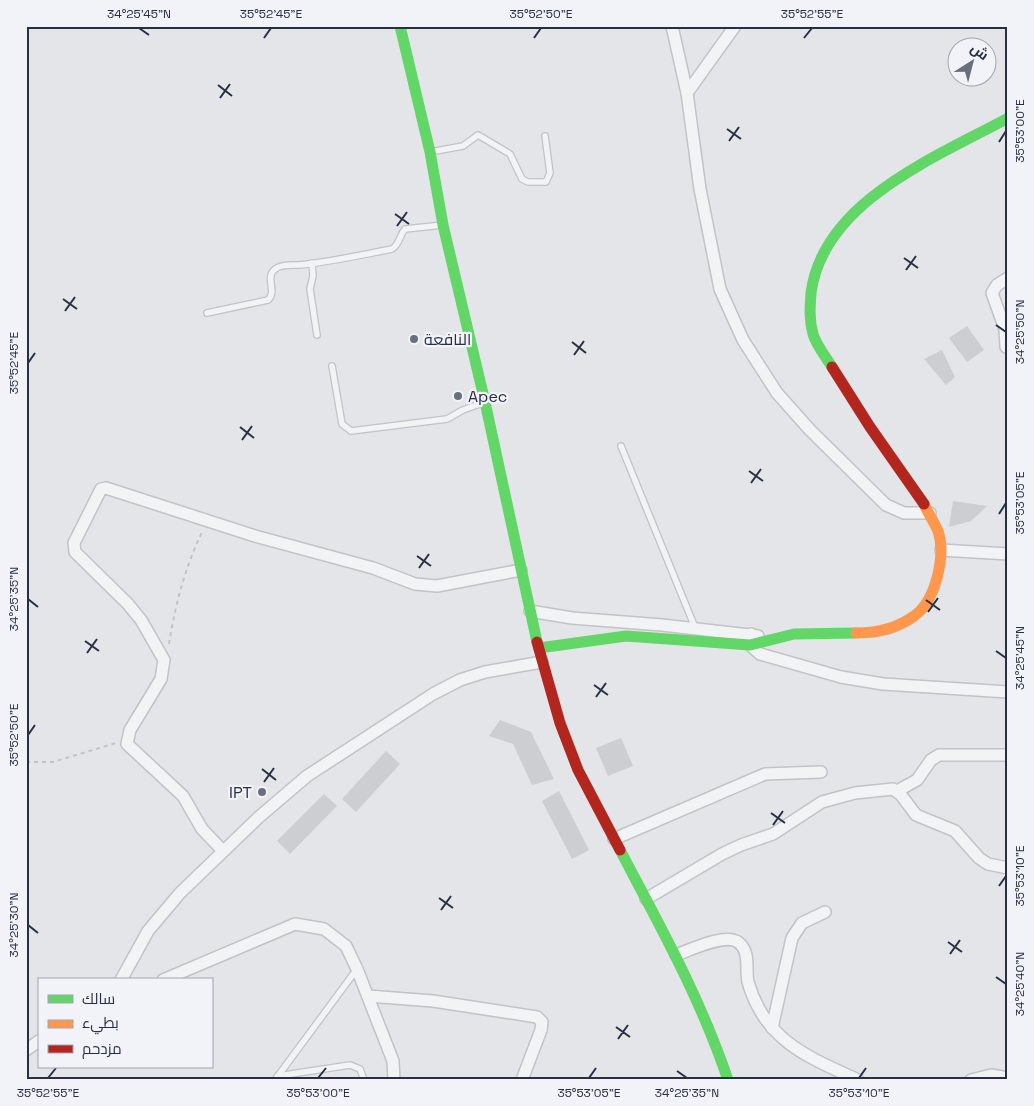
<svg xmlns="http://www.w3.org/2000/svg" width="1034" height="1106" font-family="'Space Grotesk',Cairo,sans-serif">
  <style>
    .building { fill: #cdced2 }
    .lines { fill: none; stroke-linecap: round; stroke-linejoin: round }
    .lane-casing { stroke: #c1c3c6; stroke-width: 8 }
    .street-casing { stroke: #c1c3c6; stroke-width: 14 }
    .path { stroke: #c2c3c8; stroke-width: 2; stroke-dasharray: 4 4; stroke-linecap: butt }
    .lane { stroke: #f2f3f5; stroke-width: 5.5 }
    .street { stroke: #f2f3f5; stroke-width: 11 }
    .fast { stroke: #63d668; stroke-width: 11 }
    .slow { stroke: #ff974d; stroke-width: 11 }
    .jam { stroke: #b3261e; stroke-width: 11 }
    .ticks { fill: none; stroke: #292f43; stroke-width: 2 }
    .poi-dot { fill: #6a6f7d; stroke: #f1f3f8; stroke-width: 2 }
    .labels { text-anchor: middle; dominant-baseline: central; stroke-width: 4.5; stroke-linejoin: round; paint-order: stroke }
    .poi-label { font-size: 16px; fill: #292f43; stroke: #f1f3f8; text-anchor: start }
    .neatline { fill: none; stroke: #292f43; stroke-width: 2 }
    .ticks-label { font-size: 12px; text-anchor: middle; fill: #292f43 }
  </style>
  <rect width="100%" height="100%" fill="#e3e5e8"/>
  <g class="building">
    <polygon points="967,326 984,350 967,362 949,338"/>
    <polygon points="942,350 955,377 946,385 924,359"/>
    <polygon points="953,501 987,506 971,521 949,527"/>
    <polygon points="500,720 531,732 554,779 532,785 513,744 489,736"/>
    <polygon points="621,738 633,766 608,776 596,748"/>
    <polygon points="386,751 400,764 356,812 342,799"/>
    <polygon points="559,791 589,850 572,859 542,801"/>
    <polygon points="324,794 337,806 290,854 277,841"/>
  </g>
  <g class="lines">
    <defs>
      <g id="lane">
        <polyline points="430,152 463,146 478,135 510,154 522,179 528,182 546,182 550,173 545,136"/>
        <polyline points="312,263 313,276 310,289 317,335"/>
        <path d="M207,313L268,300C277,292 266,279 273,271C279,264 291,265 299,265C330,262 361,255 392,249C400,244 399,236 405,229L443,225"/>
        <polyline points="332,366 342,424 351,431 447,419 463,410 485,402"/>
        <polyline points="621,446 696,630"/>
        <polyline points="278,1076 350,1065 360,1069 364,1080"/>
        <polyline points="275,1080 357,969"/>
      </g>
      <g id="street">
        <polyline points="672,26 687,93 700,189 720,289 743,340 777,393 810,430 886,505 904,513 930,513"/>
        <polyline points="687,93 735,26"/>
        <polyline points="1006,347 1005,329 992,293 997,285 1008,278"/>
        <polyline points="941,550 1008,554"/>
        <polyline points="530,611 572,618 662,625 758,636"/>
        <polyline points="751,634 750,645 760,654 841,677 883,684 1008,692"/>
        <polyline points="897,791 917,780 931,760 939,755 1008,755"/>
        <polyline points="614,839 765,774 821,772"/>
        <polyline points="223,851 202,829 183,796 127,744 130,730 161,679 164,660 141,620 128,604 75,552 74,543 101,489 106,488 255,536 373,568 415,584 437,586 521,570"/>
        <polyline points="646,899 722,854 741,845 773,834 822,802 855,793 893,789 901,795 916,815 955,831 979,858 988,864 1008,868"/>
        <path d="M676,955C690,950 725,933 738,942C751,952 745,968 748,982C765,1041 808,1057 858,1080"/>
        <polyline points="121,980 148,931 180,893 259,817 307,776 433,694 460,680 485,672 542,662"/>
        <polyline points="163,980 295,924 324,929 346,946 357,969 393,1061 394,1080"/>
        <polyline points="368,996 433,1001 537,1017 542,1022 541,1030 522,1080"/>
        <polyline points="772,1028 792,938 802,923 825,912"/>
        <polyline points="26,1050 39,1041"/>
        <polyline points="971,1080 991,1075 1008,1078"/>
      </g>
    </defs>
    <use href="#lane" class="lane-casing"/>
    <use href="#street" class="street-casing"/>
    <g class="path">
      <path d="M169,644C175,605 185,568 202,532"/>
      <polyline points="26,762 53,762 116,743"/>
    </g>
    <use href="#lane" class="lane"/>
    <use href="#street" class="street"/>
    <g class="fast">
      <polyline points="400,26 430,152 443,225 485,402 537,642"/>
      <path d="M832,367C826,357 816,345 813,334C809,320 810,307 811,293C823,201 937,157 1008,118"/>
      <polyline points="539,648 626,636 750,645 794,634 856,633"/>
      <path d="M620,850C660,926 700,997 728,1080"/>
    </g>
    <path class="slow" d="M856,633C876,633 898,628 914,616C936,601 946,555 938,531C934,522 928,513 924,504"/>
    <g class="jam">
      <polyline points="832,367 870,427 924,504"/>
      <polyline points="537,642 560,723 578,770 620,850"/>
    </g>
  </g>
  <path class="ticks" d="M139,28L149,35M264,38L271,28M534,38L541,28M804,38L812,28M218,85L232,96M220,98L230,84M727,129L741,139M729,141L739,127M999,142L1006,131M395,214L409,224M397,226L407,212M904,258L918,268M906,270L916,256M63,299L77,309M65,311L75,297M996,325L1006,332M572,342L586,353M574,355L584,341M28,363L35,353M240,427L254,438M242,440L252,426M749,471L763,481M751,483L761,469M999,514L1006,503M417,556L431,566M419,568L429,554M28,599L38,607M926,600L940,610M928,612L938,598M85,641L99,651M996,651L1006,658M87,653L97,639M594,685L608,695M596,697L606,683M28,735L35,725M262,769L276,780M264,782L274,768M771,813L785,823M773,825L783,811M999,886L1006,876M439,898L453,908M441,910L451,896M28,925L38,933M948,942L962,952M950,954L960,940M996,977L1006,984M616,1027L630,1037M618,1039L628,1025M677,1071L687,1078M48,1078L56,1068M318,1078L326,1068M589,1078L596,1068M859,1078L866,1068"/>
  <g class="poi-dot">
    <circle cx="414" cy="339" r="5"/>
    <circle cx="458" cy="396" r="5"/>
    <circle cx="262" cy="792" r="5"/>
  </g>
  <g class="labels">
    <g class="poi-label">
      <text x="424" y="339">النافعة</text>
      <text x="468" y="396">Apec</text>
      <text x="252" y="792" text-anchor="end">IPT</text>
    </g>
  </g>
  <rect width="1034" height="1106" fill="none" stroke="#f1f3f8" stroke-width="55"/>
  <rect x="38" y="978" width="175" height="90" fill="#f1f3f8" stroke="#a1a5b0"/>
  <rect x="48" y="995" width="25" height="8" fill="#63d668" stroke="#a1a5b0"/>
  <text x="82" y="1004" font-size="15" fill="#292f43">سالك</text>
  <rect x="48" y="1020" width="25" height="8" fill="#ff974d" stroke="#a1a5b0"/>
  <text x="82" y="1028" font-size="15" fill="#292f43">بطيء</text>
  <rect x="48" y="1045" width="25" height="8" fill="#b3261e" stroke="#a1a5b0"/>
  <text x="82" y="1054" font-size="15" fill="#292f43">مزدحم</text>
  <g transform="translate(972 62) rotate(36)"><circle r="24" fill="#f1f3f8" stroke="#a1a5b0"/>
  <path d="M0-4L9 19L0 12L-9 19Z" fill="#6a6f7d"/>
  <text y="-8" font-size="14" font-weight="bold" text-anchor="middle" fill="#292f43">ش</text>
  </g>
  <rect x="28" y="28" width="978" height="1050" class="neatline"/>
  <g class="ticks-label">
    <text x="139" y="18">34°25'45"N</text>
    <text x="271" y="18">35°52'45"E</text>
    <text x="541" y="18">35°52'50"E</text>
    <text x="812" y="18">35°52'55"E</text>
    <text transform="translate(1020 131) rotate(-90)" y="4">35°53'00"E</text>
    <text transform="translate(1020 332) rotate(-90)" y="4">34°25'50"N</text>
    <text transform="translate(14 363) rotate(-90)" y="4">35°52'45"E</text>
    <text transform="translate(1020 503) rotate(-90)" y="4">35°53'05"E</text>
    <text transform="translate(14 599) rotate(-90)" y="4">34°25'35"N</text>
    <text transform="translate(1020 658) rotate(-90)" y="4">34°25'45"N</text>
    <text transform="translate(14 735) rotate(-90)" y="4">35°52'50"E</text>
    <text transform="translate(1020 876) rotate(-90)" y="4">35°53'10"E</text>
    <text transform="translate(14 925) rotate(-90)" y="4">34°25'30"N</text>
    <text transform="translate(1020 984) rotate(-90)" y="4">34°25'40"N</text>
    <text x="48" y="1097">35°52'55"E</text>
    <text x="318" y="1097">35°53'00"E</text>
    <text x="589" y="1097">35°53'05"E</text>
    <text x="687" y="1097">34°25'35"N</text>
    <text x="859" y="1097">35°53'10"E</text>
  </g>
</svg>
